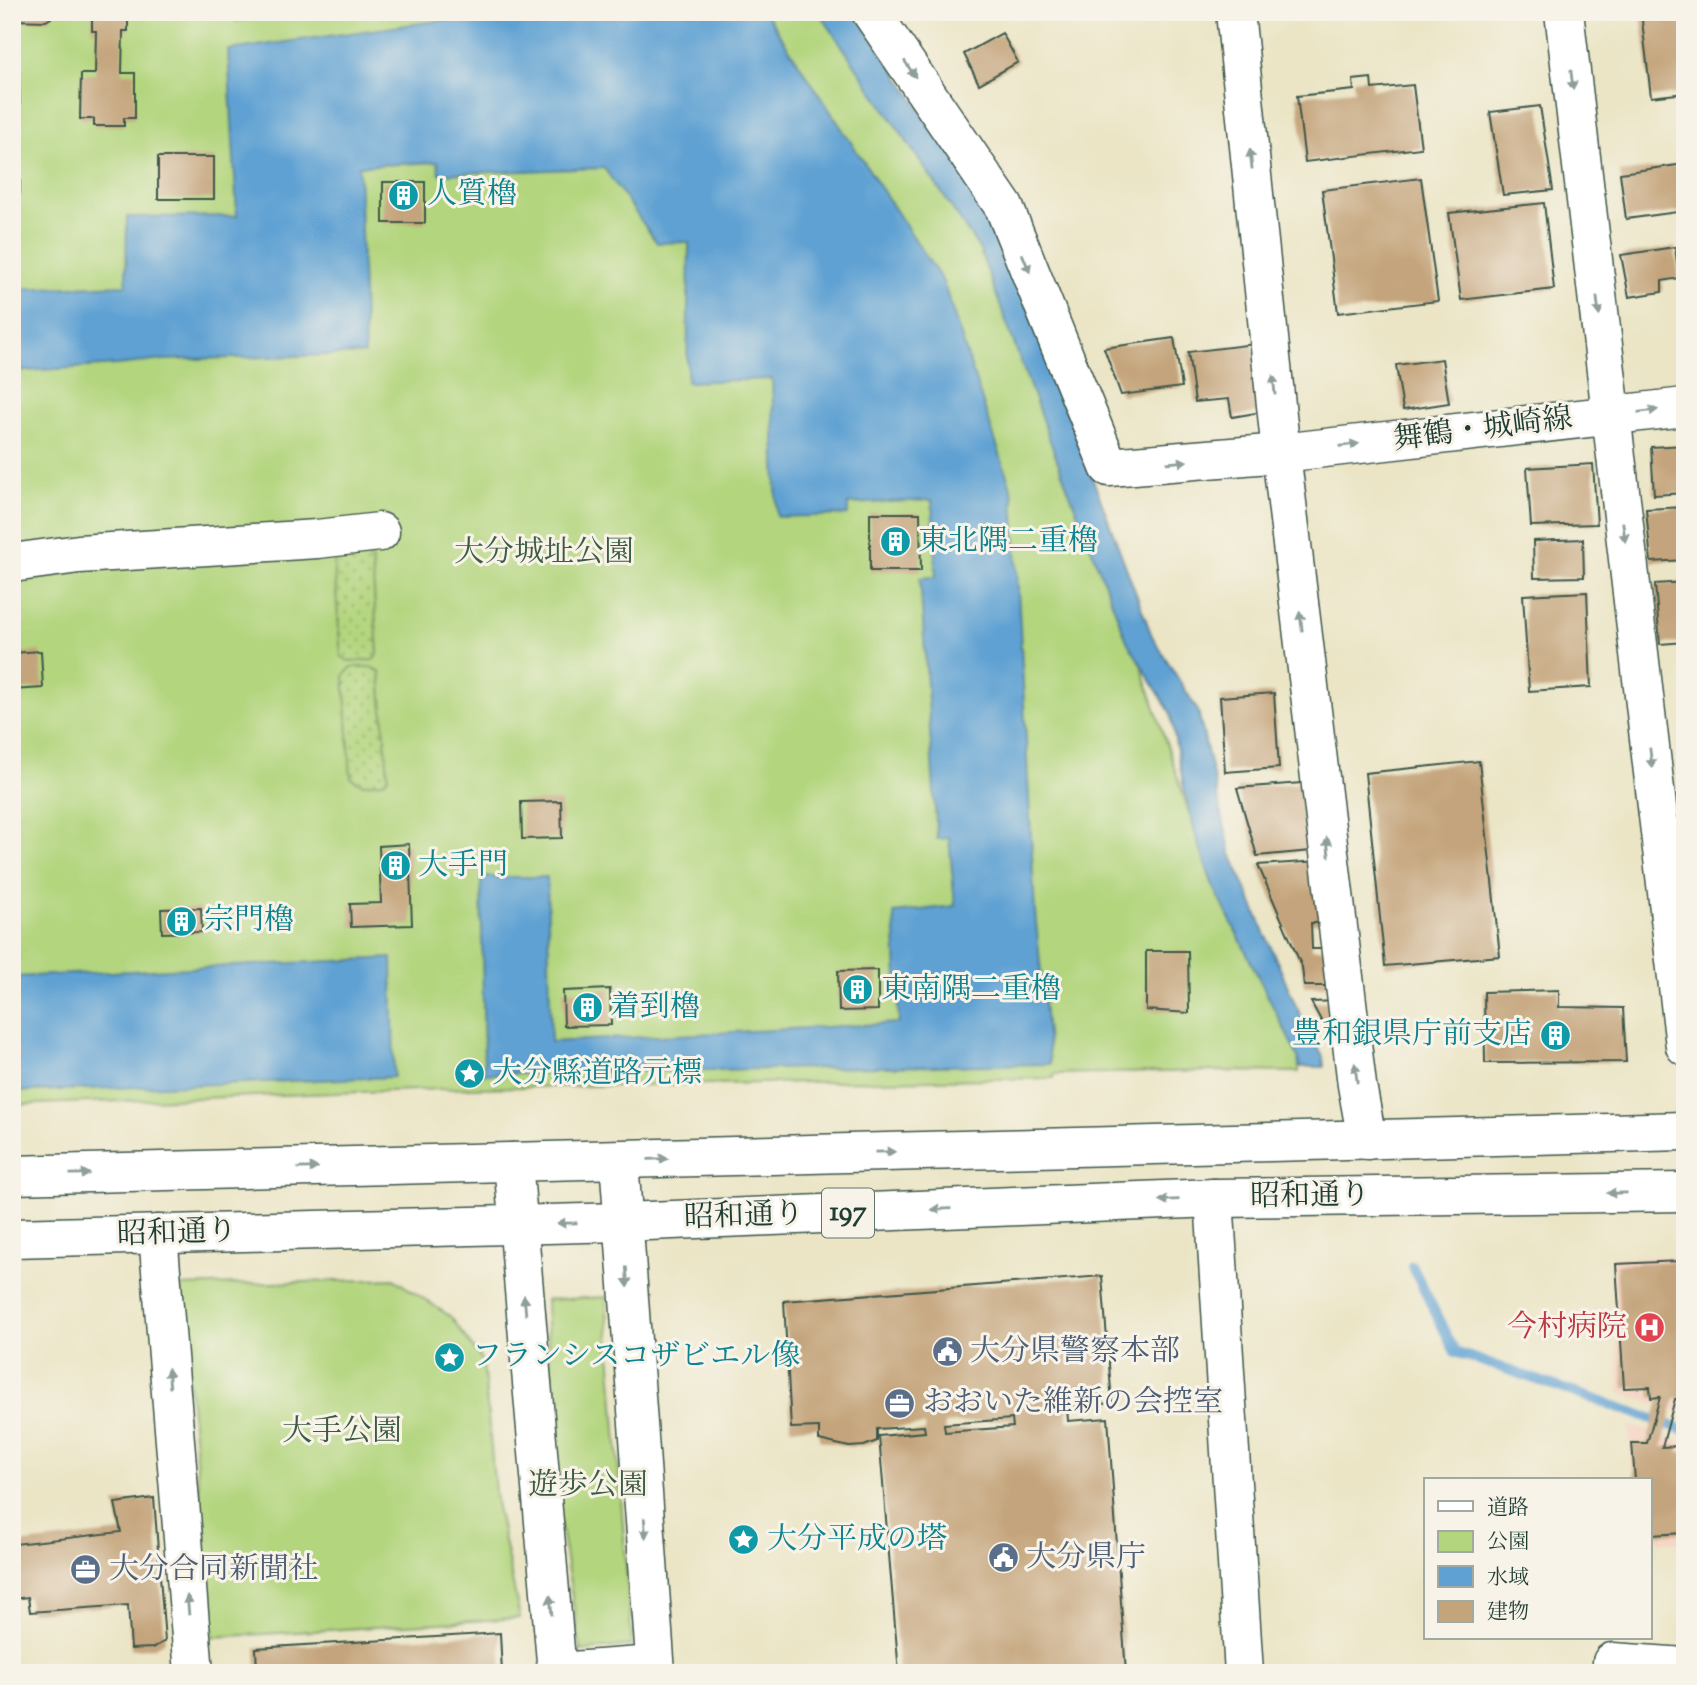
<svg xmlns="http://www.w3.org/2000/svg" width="1697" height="1685" font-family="'Sorts Mill Goudy','Noto Serif JP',serif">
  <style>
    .built { fill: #f5d2c2 }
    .park { fill: #b3d57e; stroke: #698959; stroke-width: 2 }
    .garden { fill: url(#garden-dots); stroke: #698959; stroke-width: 2 }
    .water { fill: #5fa1d3; stroke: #3f6f84; stroke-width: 2 }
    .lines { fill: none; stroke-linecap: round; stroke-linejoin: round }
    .stream { stroke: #5fa1d3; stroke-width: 10 }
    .building { fill: #c4a47b; fill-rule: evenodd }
    .minor-casing { stroke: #3e564a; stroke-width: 41 }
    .highway-casing { stroke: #3e564a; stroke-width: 41 }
    .minor { stroke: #fff; stroke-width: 38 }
    .highway { stroke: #fff; stroke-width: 38 }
    .oneway { fill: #8f9e9a }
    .labels { text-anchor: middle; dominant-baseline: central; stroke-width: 6; stroke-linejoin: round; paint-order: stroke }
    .shield { fill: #f7f3e8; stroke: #60746a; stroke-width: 2 }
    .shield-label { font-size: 28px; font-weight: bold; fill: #1f3d34 }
    .culture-label { font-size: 30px; fill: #0d838f; stroke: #f7f3e8; text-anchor: start }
    .street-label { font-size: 30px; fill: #1f3d34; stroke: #f7f3e8 }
    .park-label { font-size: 30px; fill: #3d5b43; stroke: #f7f3e8 }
    .health-label { font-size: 30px; fill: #be3a42; stroke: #f7f3e8; text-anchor: end }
    .service-label { font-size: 30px; fill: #4e5e75; stroke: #f7f3e8; text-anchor: start }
  </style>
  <defs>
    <pattern id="garden-dots" width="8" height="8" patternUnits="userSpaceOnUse" patternTransform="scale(1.75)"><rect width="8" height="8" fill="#b3d57e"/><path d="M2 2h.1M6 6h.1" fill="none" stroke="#91ae68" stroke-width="1.8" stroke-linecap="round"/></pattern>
  </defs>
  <rect width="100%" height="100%" fill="#f7f3e8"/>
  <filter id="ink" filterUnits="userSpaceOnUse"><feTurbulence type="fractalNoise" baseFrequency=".0143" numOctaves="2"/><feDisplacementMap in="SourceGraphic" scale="14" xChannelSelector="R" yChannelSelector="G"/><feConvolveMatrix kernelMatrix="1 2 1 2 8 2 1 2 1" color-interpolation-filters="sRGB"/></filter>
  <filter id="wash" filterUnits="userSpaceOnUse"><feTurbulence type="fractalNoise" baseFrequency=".00686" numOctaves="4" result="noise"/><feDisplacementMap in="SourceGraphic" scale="28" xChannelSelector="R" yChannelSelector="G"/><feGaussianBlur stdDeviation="1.57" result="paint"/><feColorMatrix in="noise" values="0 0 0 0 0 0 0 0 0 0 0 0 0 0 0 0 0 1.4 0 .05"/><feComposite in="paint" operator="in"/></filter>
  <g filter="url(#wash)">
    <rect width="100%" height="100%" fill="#ebe5c6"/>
    <g class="built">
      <polygon points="1612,1257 1684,1257 1685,1413 1620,1393"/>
      <polygon points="1629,1425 1685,1443 1685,1543 1650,1540 1650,1480 1633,1480"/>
    </g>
    <g class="park">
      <polygon points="12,12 233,12 236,21 287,12 846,12 999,230 1212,883 1299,1057 1299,1072 1220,1071 1054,1074 1054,1078 471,1088 12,1105"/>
      <polygon points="394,1279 451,1317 483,1362 496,1502 520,1618 213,1637 180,1286"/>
      <polygon points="606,1297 632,1645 581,1651 556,1498 546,1300"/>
    </g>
    <g class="garden">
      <polygon points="364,552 372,561 378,654 373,660 349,661 341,656 334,563 342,554"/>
      <polygon points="352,667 371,667 380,672 388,777 383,782 362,784 351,778 344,675"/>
    </g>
    <g class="water">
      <polygon points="501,12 765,12 943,282 1013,494 1035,911 1050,1064 484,1074 481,877 547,877 551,1042 899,1023 894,913 955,906 949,838 937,839 920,578 936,577 932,500 848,504 848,515 777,517 772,379 687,382 689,242 657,243 604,168 439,174 438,162 359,166 365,354 164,360 117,365 12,372 12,289 126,285 127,217 237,216 228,50"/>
      <polygon points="819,12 855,12 995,220 1152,636 1198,711 1231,854 1296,1006 1323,1057 1324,1067 1301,1067 1299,1066 1298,1057 1212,883 1196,837 1184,788 1170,712 1127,641 1060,468 979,248"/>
      <polygon points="392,958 394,1077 12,1092 12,977"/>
    </g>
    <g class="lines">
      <polyline class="stream" points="1412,1266 1455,1352 1685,1430"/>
    </g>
    <g id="blocks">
      <g class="building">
        <polygon points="12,12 51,12 51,18 46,21 12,20"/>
        <polygon points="92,12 128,12 128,31 123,31 122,73 135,73 135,118 124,118 124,126 94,126 94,119 80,119 81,74 95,74 96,31 92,31"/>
        <polygon points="1641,12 1685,12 1685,93 1651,97"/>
        <polygon points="1002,33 1018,62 979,84 964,54"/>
        <polygon points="12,69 19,69 20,117 12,117"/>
        <polygon points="1371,78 1372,89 1413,85 1421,148 1305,162 1297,96 1354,90 1353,80"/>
        <polygon points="1540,106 1553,190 1503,195 1490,112"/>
        <rect x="158" y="157" width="56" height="42"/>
        <polygon points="1685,164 1685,211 1626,219 1620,173"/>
        <rect x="12" y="178" width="8" height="15"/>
        <polygon points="1421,178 1438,301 1338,313 1322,190"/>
        <rect x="383" y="182" width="42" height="41"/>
        <polygon points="1544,203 1554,289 1461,300 1449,213"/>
        <polygon points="1675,247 1679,278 1662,281 1662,292 1629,297 1621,255"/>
        <polygon points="1174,338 1182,387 1121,395 1104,348"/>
        <polygon points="1254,344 1262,412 1232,417 1229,399 1195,402 1188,352"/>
        <polygon points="1442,359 1449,403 1403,410 1396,365"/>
        <polygon points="1685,445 1685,493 1654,495 1651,447"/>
        <polygon points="1593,464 1597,524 1531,526 1527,468"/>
        <polygon points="1685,507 1685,560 1651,562 1646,509"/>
        <polygon points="870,513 920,513 921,571 870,571"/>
        <polygon points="1583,539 1584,577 1534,578 1533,541"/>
        <polygon points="1685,582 1685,642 1660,644 1655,584"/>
        <polygon points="1587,592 1591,687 1529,691 1523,595"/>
        <polygon points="41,651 43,688 12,690 12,653"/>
        <polygon points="1274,693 1279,768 1225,772 1220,697"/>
        <polygon points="1479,761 1500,956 1385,966 1365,773"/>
        <polygon points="1316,782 1322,850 1257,856 1237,788"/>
        <polygon points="561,801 562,838 522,839 521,802"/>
        <polygon points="409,844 412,925 351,927 350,904 381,903 379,846"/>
        <polygon points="1320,861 1323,923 1311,923 1312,949 1326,949 1328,986 1304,986 1302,967 1258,865"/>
        <polygon points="201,908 202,932 162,933 161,909"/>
        <polygon points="1146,951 1188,951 1189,1013 1146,1010"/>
        <polygon points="878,970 878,1010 839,1011 838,971"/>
        <polygon points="610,989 611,1025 564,1026 563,991"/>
        <polygon points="1559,990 1559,1007 1623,1008 1626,1062 1485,1063 1484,992"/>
        <polygon points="1340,1001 1337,1050 1311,1002"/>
        <polygon points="1680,1261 1685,1331 1685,1399 1675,1399 1662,1447 1678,1446 1679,1452 1685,1452 1685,1533 1650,1535 1650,1480 1635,1480 1632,1443 1647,1443 1660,1397 1651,1398 1650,1387 1624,1388 1616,1264"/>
        <path d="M1102,1276L1112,1403L1067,1407L1068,1421L1108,1418L1126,1673H1052L1051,1669L1005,1673H899L879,1436L925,1432L924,1426L877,1429V1441L864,1446L849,1447L819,1440V1427L791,1428L784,1301ZM1012,1419L1013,1427L945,1432L944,1424Z"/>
        <polygon points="154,1498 165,1641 153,1648 131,1649 128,1605 30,1612 28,1597 12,1599 12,1534 14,1534 15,1544 121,1532 115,1503"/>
        <polygon points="500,1633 502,1673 257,1673 256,1648"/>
      </g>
    </g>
  </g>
  <g filter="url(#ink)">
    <use href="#blocks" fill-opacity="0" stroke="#3e564a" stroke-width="2"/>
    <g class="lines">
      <defs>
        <g id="minor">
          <polyline points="871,12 1004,207 1109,467 1281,453 1685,407"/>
          <polyline points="1235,12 1281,453 1357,1085 1367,1140"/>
          <polyline points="1564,12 1685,1046"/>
          <polyline points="12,563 79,554 317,539 380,532"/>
          <polyline points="619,1160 656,1673"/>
          <polyline points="513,1162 557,1673"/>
          <polyline points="1214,1198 1244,1673"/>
          <polyline points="158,1234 194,1673"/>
          <polyline points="1612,1662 1685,1667"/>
          <polyline points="557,1672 655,1665"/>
        </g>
        <g id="highway">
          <polyline points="12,1175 1685,1131"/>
          <polyline points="12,1238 623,1222 1214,1198 1685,1192"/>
        </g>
      </defs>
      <use href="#minor" class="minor-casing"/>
      <use href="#highway" class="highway-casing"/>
      <use href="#minor" class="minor"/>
      <use href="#highway" class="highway"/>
    </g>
    <defs><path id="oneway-solid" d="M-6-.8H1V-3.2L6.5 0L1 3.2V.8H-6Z" transform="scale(1.75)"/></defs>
    <g class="oneway">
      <use href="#oneway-solid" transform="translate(910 69) rotate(56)"/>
      <use href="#oneway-solid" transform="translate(1572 80) rotate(83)"/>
      <use href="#oneway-solid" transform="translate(1251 159) rotate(-96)"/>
      <use href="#oneway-solid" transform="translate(1026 263) rotate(68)"/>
      <use href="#oneway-solid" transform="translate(1598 306) rotate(83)"/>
      <use href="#oneway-solid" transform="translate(1274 385) rotate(-96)"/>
      <use href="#oneway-solid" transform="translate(1648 411) rotate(-7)"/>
      <use href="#oneway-solid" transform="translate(1349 445) rotate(-7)"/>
      <use href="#oneway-solid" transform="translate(1177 462) rotate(-5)"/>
      <use href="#oneway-solid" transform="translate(1624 532) rotate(83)"/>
      <use href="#oneway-solid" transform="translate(1301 621) rotate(-97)"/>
      <use href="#oneway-solid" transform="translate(1651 758) rotate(83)"/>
      <use href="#oneway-solid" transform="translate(1328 847) rotate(-97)"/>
      <use href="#oneway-solid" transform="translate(1356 1073) rotate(-97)"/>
      <use href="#oneway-solid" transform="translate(885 1152) rotate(-1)"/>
      <use href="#oneway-solid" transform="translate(658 1159) rotate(-2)"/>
      <use href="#oneway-solid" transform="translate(308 1168) rotate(-1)"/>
      <use href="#oneway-solid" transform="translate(80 1174) rotate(-1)"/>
      <use href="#oneway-solid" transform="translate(1617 1193) rotate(179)"/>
      <use href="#oneway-solid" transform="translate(1169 1200) rotate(178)"/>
      <use href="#oneway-solid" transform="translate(941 1209) rotate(178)"/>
      <use href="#oneway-solid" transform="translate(567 1223) rotate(179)"/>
      <use href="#oneway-solid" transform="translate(627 1277) rotate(86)"/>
      <use href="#oneway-solid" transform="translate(525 1305) rotate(-95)"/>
      <use href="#oneway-solid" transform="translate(169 1378) rotate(-95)"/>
      <use href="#oneway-solid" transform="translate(645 1528) rotate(86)"/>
      <use href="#oneway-solid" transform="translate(188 1605) rotate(-95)"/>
      <use href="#oneway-solid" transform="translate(551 1605) rotate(-95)"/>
    </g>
  </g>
  <defs>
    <symbol id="building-disc" viewBox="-11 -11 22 22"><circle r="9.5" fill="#0f9aa8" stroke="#f7f3e8"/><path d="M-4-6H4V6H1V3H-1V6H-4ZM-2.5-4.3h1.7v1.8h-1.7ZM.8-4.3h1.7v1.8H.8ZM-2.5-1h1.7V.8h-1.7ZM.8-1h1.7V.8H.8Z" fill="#fff"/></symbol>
    <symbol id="sight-disc" viewBox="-11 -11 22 22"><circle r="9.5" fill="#0f9aa8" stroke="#f7f3e8"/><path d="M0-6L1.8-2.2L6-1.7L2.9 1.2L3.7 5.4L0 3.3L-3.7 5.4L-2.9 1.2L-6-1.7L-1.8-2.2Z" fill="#fff"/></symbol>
    <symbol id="hospital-disc" viewBox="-11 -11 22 22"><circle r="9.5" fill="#e0444e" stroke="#f7f3e8"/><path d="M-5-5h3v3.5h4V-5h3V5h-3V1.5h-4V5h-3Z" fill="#fff"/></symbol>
    <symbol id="civic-disc" viewBox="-11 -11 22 22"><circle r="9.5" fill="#5c6f8a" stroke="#f7f3e8"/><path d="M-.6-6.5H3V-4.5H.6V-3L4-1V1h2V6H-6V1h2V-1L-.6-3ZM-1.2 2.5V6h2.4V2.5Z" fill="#fff"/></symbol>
    <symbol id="office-disc" viewBox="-11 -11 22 22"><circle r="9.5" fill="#5c6f8a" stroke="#f7f3e8"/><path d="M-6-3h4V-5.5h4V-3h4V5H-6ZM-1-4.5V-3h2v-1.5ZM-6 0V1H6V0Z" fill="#fff"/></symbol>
  </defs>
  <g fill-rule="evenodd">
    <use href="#building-disc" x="386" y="178" width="35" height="35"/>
    <use href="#building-disc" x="878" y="524" width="35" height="35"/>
    <use href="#building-disc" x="378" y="848" width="35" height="35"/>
    <use href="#building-disc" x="164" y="904" width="35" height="35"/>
    <use href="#building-disc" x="840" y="972" width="35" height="35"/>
    <use href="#building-disc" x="570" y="990" width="35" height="35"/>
    <use href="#building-disc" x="1538" y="1018" width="35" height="35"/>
    <use href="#sight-disc" x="452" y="1056" width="35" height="35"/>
    <use href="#hospital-disc" x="1632" y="1310" width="35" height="35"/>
    <use href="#civic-disc" x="930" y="1334" width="35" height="35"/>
    <use href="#sight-disc" x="432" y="1340" width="35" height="35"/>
    <use href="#office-disc" x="882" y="1386" width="35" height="35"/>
    <use href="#sight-disc" x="726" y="1522" width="35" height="35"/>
    <use href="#civic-disc" x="986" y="1540" width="35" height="35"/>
    <use href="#office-disc" x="68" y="1552" width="35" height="35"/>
  </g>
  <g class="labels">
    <rect class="shield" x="822" y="1188.5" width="52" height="49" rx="5"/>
    <g class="shield-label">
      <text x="848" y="1213">197</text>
    </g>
    <g class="culture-label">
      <text x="427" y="195">人質櫓</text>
      <text x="918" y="542">東北隅二重櫓</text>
      <text x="418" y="866">大手門</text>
      <text x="204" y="921">宗門櫓</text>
      <text x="881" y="990">東南隅二重櫓</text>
      <text x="610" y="1008">着到櫓</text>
      <text x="1532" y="1035" text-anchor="end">豊和銀県庁前支店</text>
      <text x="492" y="1074">大分縣道路元標</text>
      <text x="472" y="1357">フランシスコザビエル像</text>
      <text x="767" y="1540">大分平成の塔</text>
    </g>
    <g class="street-label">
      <text transform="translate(1483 430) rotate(-7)">舞鶴・城崎線</text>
      <text transform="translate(1310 1197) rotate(-1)">昭和通り</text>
      <text transform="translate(744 1217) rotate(-2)">昭和通り</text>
      <text transform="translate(177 1234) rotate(-2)">昭和通り</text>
    </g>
    <g class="park-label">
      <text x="544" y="553">大分城址公園</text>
      <text x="342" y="1432">大手公園</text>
      <text x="588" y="1486">遊歩公園</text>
    </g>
    <g class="health-label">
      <text x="1627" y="1328">今村病院</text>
    </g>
    <g class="service-label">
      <text x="970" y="1352">大分県警察本部</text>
      <text x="923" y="1403">おおいた維新の会控室</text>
      <text x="1026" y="1558">大分県庁</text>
      <text x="109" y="1570">大分合同新聞社</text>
    </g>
  </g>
  <rect width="1697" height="1685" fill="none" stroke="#f7f3e8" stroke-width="42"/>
  <rect x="1424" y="1478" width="228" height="161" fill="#f7f3e8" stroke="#a1aaa0" stroke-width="2"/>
  <rect x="1438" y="1501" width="35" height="10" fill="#ffffff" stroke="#a1aaa0" stroke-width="2"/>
  <text x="1487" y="1514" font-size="21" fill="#1f3d34">道路</text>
  <rect x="1438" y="1531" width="35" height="21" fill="#b3d57e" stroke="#a1aaa0" stroke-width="2"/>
  <text x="1487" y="1548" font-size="21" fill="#1f3d34">公園</text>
  <rect x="1438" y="1566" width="35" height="21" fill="#5fa1d3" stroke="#a1aaa0" stroke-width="2"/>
  <text x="1487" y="1584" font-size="21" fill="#1f3d34">水域</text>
  <rect x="1438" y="1601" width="35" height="21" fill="#c4a47b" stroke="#a1aaa0" stroke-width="2"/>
  <text x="1487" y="1618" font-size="21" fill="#1f3d34">建物</text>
</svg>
